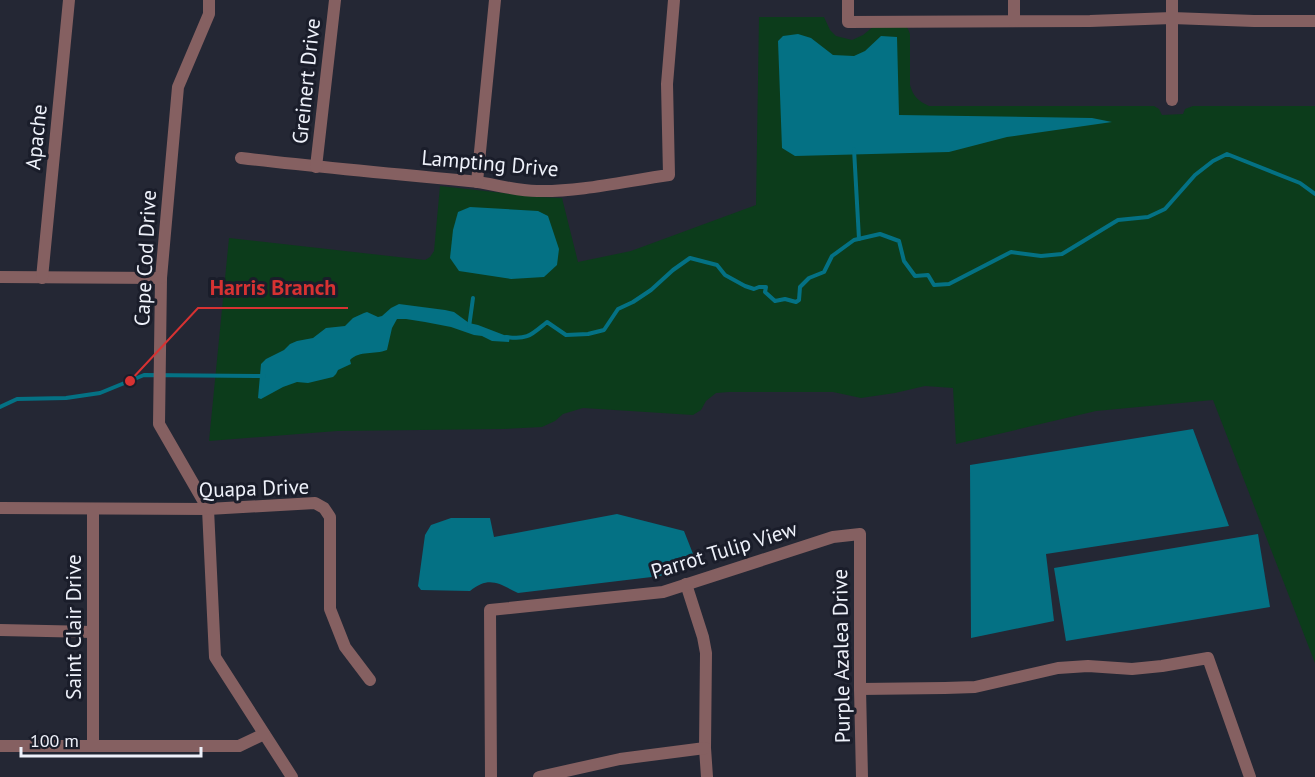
<svg xmlns="http://www.w3.org/2000/svg" width="1315" height="777" font-family="'PT Sans',sans-serif">
  <style>
    .green { fill: #0c3c1b }
    .water { fill: #047184 }
    .lines { fill: none; stroke-linecap: round; stroke-linejoin: round }
    .stream { stroke: #047184; stroke-width: 4 }
    .minor { stroke: #856061; stroke-width: 12 }
    .labels { text-anchor: middle; dominant-baseline: central; stroke-width: 6; stroke-linejoin: round; paint-order: stroke }
    .street-label { font-size: 21px; fill: #eef1fa; stroke: #1a1d2a }
    .leader { fill: none; stroke: #d73232; stroke-width: 2 }
    .callout-dot { fill: #d73232; stroke: #1a1d2a; stroke-width: 2 }
    .callout-label { font-size: 22px; text-anchor: middle; font-weight: bold; fill: #d73232; stroke: #1a1d2a; stroke-width: 6; stroke-linejoin: round; paint-order: stroke }
  </style>
  <rect width="100%" height="100%" fill="#242734"/>
  <path class="green" d="M759,17H824L830,30L836,36L852,40L863,35L874,26L905,25L908,29L910,34V85C913,96 918,101 929,106H1154L1159,109L1162,115L1183,114L1185,109L1193,106H1315V663L1213,400L1096,411L956,444L953,388L925,386L895,393L861,398L833,392H729L716,393L706,401L701,410L693,415L583,408L563,414L555,421L542,427L503,429L337,431L209,441L229,238L425,260L430,257L434,251L440,186L538,197L562,198L578,262L631,251L756,205Z"/>
  <g class="water">
    <polygon points="798,34 811,38 833,55 854,56 865,51 881,36 897,37 899,115 1092,118 1112,122 1007,137 949,152 795,156 782,148 778,41 783,36"/>
    <polygon points="470,207 538,211 548,216 559,249 557,265 544,277 511,279 459,271 450,258 453,230 458,212"/>
    <path d="M399,304L445,310L454,312L469,323L478,325L504,335L510,336L509,342L492,341L482,336L474,335L451,327L425,322L406,319H397L392,328L387,350C374,355 360,350 350,360L351,364L338,370L336,374L333,377L308,383L297,382L283,387L261,399L258,398L261,364L266,359L284,350L290,344L297,341L313,338L326,328L345,326L353,318L364,313L367,312L378,317L382,316L391,308Z"/>
    <polygon points="1193,429 1229,526 1046,554 1054,621 971,638 970,465"/>
    <path d="M617,514L684,531L697,564L660,576L518,593C498,583 489,576 470,591L421,590L418,586L425,535L431,525L451,518H490L494,537Z"/>
    <polygon points="1258,534 1270,607 1066,641 1054,568"/>
  </g>
  <g class="lines">
    <g class="stream">
      <polyline points="854,149 859,239"/>
      <polyline points="469,327 473,298"/>
      <path d="M506,337C528,340 531,335 547,322L566,335L588,334L604,330L618,309L633,302L651,290L673,270L690,258L717,265L725,275L745,286L754,289L759,287H766L765,292L775,301L785,299L796,302L799,300L800,287L809,278L824,272L832,256L854,240L880,234L899,241L904,261L915,276L928,275L934,285L949,284L1011,252L1041,256L1062,254L1118,220L1148,217L1165,209L1195,175L1213,161L1227,154L1300,183L1315,194"/>
      <polyline points="0,407 17,399 66,398 100,393 144,375 264,376"/>
    </g>
    <g class="minor">
      <polyline points="209,0 209,14 178,87 161,278 159,424 208,509 215,657 292,777"/>
      <polyline points="848,0 848,22 1090,21 1172,18 1254,21 1315,21"/>
      <polyline points="1014,21 1014,0"/>
      <polyline points="1172,100 1172,0"/>
      <path d="M241,158C317,167 393,174 469,181C492,183 514,191 537,191C580,192 626,181 669,175L667,84L674,0"/>
      <polyline points="316,167 335,0"/>
      <polyline points="477,182 495,0"/>
      <polyline points="0,277 161,278"/>
      <polyline points="42,278 69,0"/>
      <polyline points="0,508 208,509 315,503 324,508 330,517 330,609 345,647 370,680"/>
      <polyline points="686,584 703,637 706,653 705,748 707,777"/>
      <polyline points="0,630 93,632"/>
      <polyline points="860,689 945,688 975,687 1058,668 1088,666 1132,669 1162,666 1208,658 1250,777"/>
      <polyline points="0,746 239,746 264,734"/>
      <polyline points="93,746 93,509"/>
      <polyline points="491,777 490,610 663,592 833,537 860,534 860,689 862,777"/>
      <polyline points="539,777 620,759 705,748"/>
    </g>
  </g>
  <g class="labels">
    <g class="street-label">
      <text transform="translate(306 81) rotate(-84)">Greinert Drive</text>
      <text transform="translate(36 137) rotate(-84)">Apache</text>
      <text transform="translate(490 163) rotate(5)">Lampting Drive</text>
      <text transform="translate(145 258) rotate(-87)">Cape Cod Drive</text>
      <text transform="translate(254 488) rotate(-2)">Quapa Drive</text>
      <text transform="translate(724 550) rotate(-17)">Parrot Tulip View</text>
      <text transform="translate(73 627) rotate(-90)">Saint Clair Drive</text>
      <text transform="translate(841 656) rotate(-91)">Purple Azalea Drive</text>
    </g>
  </g>
  <path class="leader" d="M130 381L198 308H348"/>
  <circle class="callout-dot" cx="130" cy="381" r="6"/>
  <g class="callout-label">
    <text x="273" y="295">Harris Branch</text>
  </g>
  <path d="M21 747v9h180v-9" fill="none" stroke="#eef1fa" stroke-width="3"/>
  <text x="30" y="747" font-size="18" fill="#eef1fa" stroke="#1a1d2a" stroke-width="4.5" paint-order="stroke">100 m</text>
</svg>
